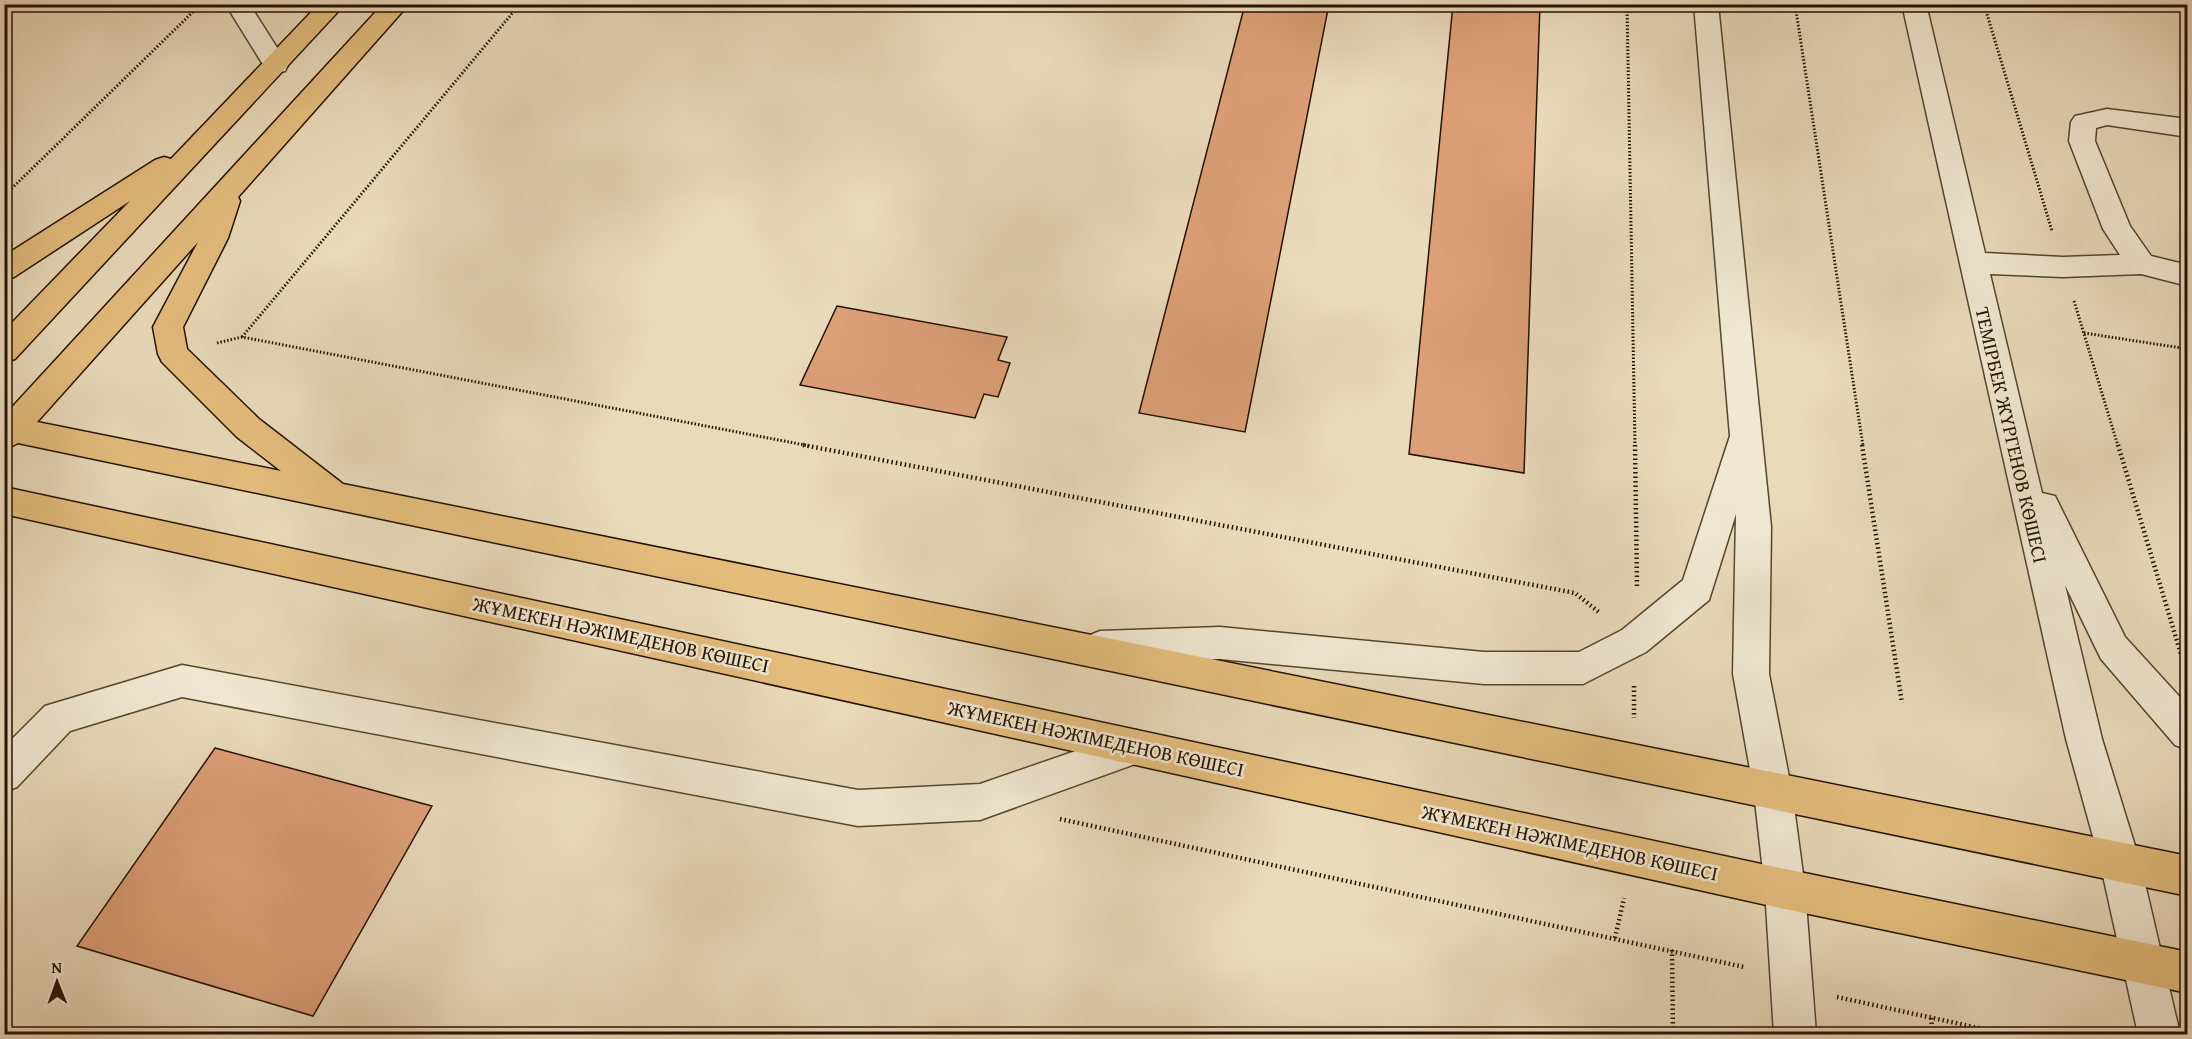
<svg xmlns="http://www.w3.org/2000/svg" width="2192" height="1039" font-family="'Gentium Book Plus',serif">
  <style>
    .building { fill: #dd9f78; stroke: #241201; stroke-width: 1.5 }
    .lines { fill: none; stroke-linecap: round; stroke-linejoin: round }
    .minor-casing { stroke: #55442f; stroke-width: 3 }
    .major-casing { stroke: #241201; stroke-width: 3 }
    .path-far1 { stroke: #241201; stroke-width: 3; stroke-dasharray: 1.5 2; stroke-linecap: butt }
    .path { stroke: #241201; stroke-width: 4.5; stroke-dasharray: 1.5 3; stroke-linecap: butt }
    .minor { fill: #f1e7d2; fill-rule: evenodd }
    .major { fill: #e4bd7d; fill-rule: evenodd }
    .labels { text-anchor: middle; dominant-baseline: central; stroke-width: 5; stroke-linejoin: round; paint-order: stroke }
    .street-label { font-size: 20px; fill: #241201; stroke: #f1e7d2 }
  </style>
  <rect width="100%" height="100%" fill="#e9daba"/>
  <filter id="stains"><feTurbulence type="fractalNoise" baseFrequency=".00333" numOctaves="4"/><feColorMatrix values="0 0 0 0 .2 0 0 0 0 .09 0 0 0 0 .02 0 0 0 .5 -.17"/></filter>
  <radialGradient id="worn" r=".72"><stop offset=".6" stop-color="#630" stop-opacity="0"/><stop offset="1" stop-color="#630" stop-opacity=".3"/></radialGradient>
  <g class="building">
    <polygon points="1245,4 1329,4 1245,432 1139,413"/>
    <polygon points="1453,4 1540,4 1524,473 1409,454"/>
    <polygon points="837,306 1007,337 998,360 1010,363 998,397 984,394 975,418 800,385"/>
    <polygon points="215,748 432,806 313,1016 77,946"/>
  </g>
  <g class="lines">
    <defs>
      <g id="minor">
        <polygon points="237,4 261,4 255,13 288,65 285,71 276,73 267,71 231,13"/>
        <polygon points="1694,4 1718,4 1771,527 1769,674 1792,792 1805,889 1816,1034 1774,1034 1765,889 1754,792 1733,674 1736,514 1709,600 1646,652 1583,684 1484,684 1220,659 1100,663 1088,658 1082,647 1088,636 1100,631 1220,627 1484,652 1579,652 1622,630 1683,580 1730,436"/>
        <polygon points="1902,4 1926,4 1985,253 2063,257 2120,255 2103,229 2069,141 2071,122 2075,116 2107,109 2188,119 2188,137 2107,125 2096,128 2095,141 2130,226 2151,256 2188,265 2188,286 2141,274 2063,277 1990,274 2042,493 2055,496 2125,637 2188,706 2188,750 2175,745 2101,659 2065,585 2102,739 2140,862 2180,1034 2138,1034 2100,862 2066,739"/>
        <polygon points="182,665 858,790 980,784 1136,730 1149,735 1155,747 1149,759 980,820 858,826 182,697 70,731 17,787 4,792 4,747 45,706"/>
      </g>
      <g id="major">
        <polygon points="319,4 345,4 15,359 4,362 4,331 130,201 14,277 4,280 4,256 155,160 164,157 171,159"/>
        <path d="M383,4H409L238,197L240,201L228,238L183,327L187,349L259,419L343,484L2188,856V896L18,443L4,450V416ZM198,242L153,327L158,354L162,362L237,437L281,471L37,422Z"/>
        <polygon points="4,487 1785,869 2188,952 2188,993 1785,909 4,514"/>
      </g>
    </defs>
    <use href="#minor" class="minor-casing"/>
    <use href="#major" class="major-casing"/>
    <g class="path-far1">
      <polyline points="1627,4 1635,446"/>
      <polyline points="1795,4 1863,446"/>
      <polyline points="1984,4 2052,231"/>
      <polyline points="4,196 201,4"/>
      <polyline points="2074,301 2118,446"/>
      <polyline points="2084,333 2188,349"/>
      <polyline points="242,337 520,4"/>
      <polyline points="217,343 242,337 810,446"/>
    </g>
    <g class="path">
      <polyline points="803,445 1575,593 1600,613"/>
      <polyline points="1635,445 1637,586"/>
      <polyline points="1862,445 1902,703"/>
      <polyline points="2118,445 2183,661"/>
      <polyline points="1634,686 1634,718"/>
      <polyline points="1060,819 1744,967"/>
      <polyline points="1615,938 1624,898"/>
      <polyline points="1672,950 1673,1034"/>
      <polyline points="1837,997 2006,1034"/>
      <polyline points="1931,1018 1933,1034"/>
    </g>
    <use href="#minor" class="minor"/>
    <use href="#major" class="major"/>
  </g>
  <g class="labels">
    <g class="street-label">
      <text transform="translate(2012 435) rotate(77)">ТЕМІРБЕК ЖҮРГЕНОВ КӨШЕСІ</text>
      <text transform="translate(621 634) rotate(12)">ЖҰМЕКЕН НӘЖІМЕДЕНОВ КӨШЕСІ</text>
      <text transform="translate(1096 738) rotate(12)">ЖҰМЕКЕН НӘЖІМЕДЕНОВ КӨШЕСІ</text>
      <text transform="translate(1570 842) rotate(12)">ЖҰМЕКЕН НӘЖІМЕДЕНОВ КӨШЕСІ</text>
    </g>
  </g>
  <rect width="2192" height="1039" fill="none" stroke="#e9daba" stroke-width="24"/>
  <rect x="6" y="6" width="2180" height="1027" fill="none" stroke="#241201" stroke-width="3"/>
  <rect x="12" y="12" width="2168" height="1015" fill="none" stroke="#241201" stroke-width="1.5"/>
  <g transform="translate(57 982) rotate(359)" stroke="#f1e7d2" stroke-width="4.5" paint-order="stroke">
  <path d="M0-4.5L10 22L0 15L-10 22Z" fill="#241201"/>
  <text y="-9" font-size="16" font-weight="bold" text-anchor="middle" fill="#241201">N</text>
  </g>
  <rect width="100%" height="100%" filter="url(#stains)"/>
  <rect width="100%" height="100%" fill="url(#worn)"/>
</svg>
